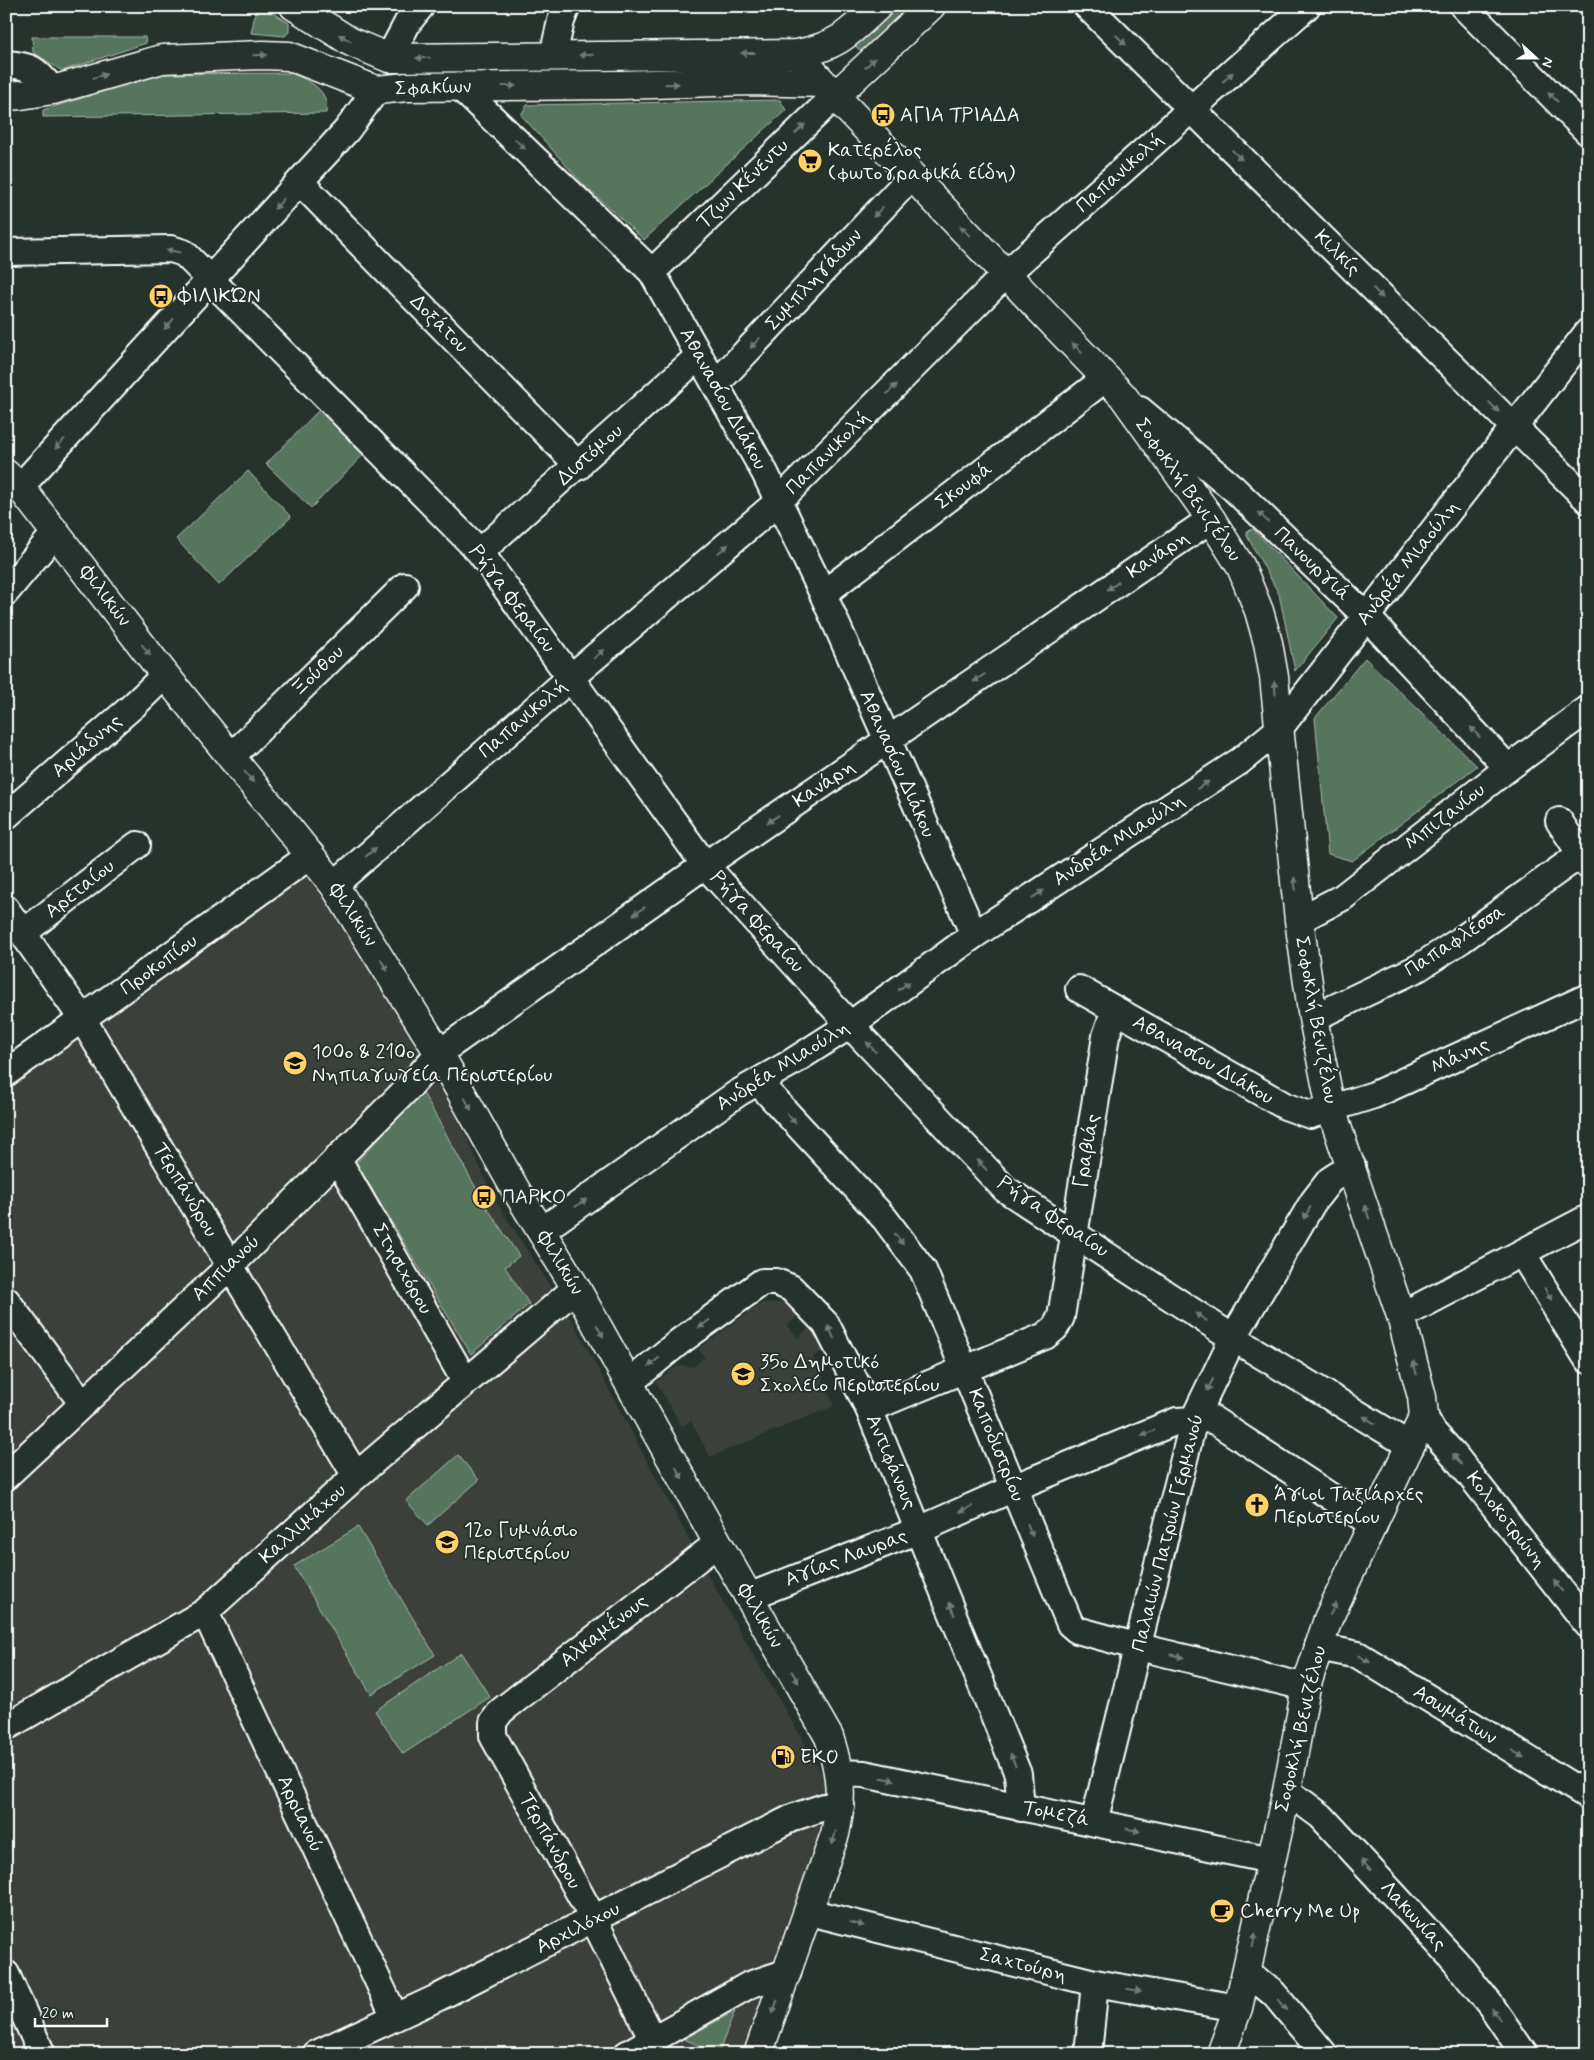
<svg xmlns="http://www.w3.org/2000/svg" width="1594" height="2060" font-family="Mynerve,sans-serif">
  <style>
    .built { fill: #3b413a }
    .green { fill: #55745e; stroke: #aabaae }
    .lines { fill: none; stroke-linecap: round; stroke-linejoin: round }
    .minor-casing { stroke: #fff; stroke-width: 30 }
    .tertiary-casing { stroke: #fff; stroke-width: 31 }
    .minor { stroke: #26332d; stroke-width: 26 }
    .tertiary { stroke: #26332d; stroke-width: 28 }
    .oneway { fill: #727a76 }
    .labels { text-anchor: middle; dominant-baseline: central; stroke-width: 4; stroke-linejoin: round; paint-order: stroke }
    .street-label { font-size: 20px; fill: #fff; stroke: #26332d }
    .poi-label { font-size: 20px; fill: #fff; stroke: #26332d; text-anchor: start }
  </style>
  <rect width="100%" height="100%" fill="#26332d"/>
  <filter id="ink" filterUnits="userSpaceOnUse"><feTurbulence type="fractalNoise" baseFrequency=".02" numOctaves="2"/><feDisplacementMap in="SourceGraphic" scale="10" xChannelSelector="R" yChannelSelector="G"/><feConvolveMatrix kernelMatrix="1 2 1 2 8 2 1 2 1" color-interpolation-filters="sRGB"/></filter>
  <g filter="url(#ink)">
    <g class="built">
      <polygon points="303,871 352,937 439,1078 495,1200 573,1322 711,1581 827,1783 816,1845 743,2054 6,2054 6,1080"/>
      <polygon points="762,1303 784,1303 798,1315 787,1326 798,1338 809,1328 820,1340 824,1351 813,1357 834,1406 710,1457 691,1421 682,1426 656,1382 679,1365 693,1367 705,1357 698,1349"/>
    </g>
    <g class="green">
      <polygon points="257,6 263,6 289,23 289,32 285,36 251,33"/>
      <polygon points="896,6 915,6 864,54 854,45"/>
      <polygon points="32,37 145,37 146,43 62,71 33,52"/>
      <path d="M291,73C311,82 329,89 326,113L43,117V110L160,74Z"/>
      <polygon points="780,100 786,110 644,240 583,184 521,115 527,105"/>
      <polygon points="325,404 370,448 311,508 266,464"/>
      <polygon points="248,471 291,517 219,585 176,539"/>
      <polygon points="1253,529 1338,618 1295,671 1279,594 1247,536 1247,531"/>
      <polygon points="1365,658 1477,766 1352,861 1328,854 1315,718"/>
      <polygon points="422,1091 486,1206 519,1256 505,1267 529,1304 471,1354 356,1163"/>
      <polygon points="458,1455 479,1480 428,1525 406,1501"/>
      <polygon points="358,1527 435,1655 371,1694 294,1566"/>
      <polygon points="461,1653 490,1697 403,1754 375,1711"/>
      <polygon points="735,2011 718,2054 684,2039"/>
    </g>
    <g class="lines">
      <defs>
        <g id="minor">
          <polyline points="1087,6 1588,500"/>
          <polyline points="1463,6 1588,132"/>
          <polyline points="553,56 561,21 567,6"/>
          <polyline points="389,58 408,22 421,6"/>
          <path d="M6,64C34,66 35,70 53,90"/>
          <polyline points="459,86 652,272 765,473 823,594 974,935"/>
          <polyline points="300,182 579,466"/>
          <polyline points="6,252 171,249 184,253 480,552 705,865 850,1025 1005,1189 1233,1338 1411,1446"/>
          <polyline points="652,272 835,96"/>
          <polyline points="716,384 912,176"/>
          <polyline points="1140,410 1233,488 1367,617 1508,768"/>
          <polyline points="20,487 347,130 376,90"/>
          <polyline points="480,552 699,356"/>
          <polyline points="6,592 56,532"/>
          <polyline points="823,594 1106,378"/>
          <polyline points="232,756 405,586"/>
          <polyline points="6,816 134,705 165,675"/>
          <polyline points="1559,821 1588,865"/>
          <polyline points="334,885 570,678 778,502 1006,274 1307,6"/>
          <polyline points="6,909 83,1020 356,1476"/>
          <polyline points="1299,920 1343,897 1508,768 1588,709"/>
          <polyline points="23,933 137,845"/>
          <polyline points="1079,989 1285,1106 1310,1115 1374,1095 1588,997"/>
          <polyline points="1313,1018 1418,968 1461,940 1588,849"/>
          <polyline points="6,1073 311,855"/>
          <polyline points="758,1082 885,1219 923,1270 1070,1624 1077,1630 1139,1647 1306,1687"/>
          <polyline points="337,1158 465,1381"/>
          <polyline points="541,1231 738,1093 789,1064 850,1025 974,935 1240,761 1278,730 1588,332"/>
          <polyline points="1522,1253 1588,1360"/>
          <polyline points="6,1300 83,1404"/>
          <polyline points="1401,1316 1588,1218"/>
          <polyline points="629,1383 679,1342 762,1282 776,1282 791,1288 826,1324 869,1409 1018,1774 1021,1808"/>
          <polyline points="869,1409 1045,1336 1055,1328 1061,1317 1106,1036 1115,1010"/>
          <polyline points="1424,1416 1433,1432 1455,1456 1588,1625"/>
          <polyline points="6,1476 230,1266 410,1086 439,1053 705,865 1211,519"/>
          <polyline points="748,1597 919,1530 1030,1481 1177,1421 1212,1419 1374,1525"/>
          <polyline points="205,1612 395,2017"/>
          <polyline points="1318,1647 1358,1655 1588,1796"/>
          <polyline points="6,1727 205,1612 356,1476 576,1288"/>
          <polyline points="840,1773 864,1774 1271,1860"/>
          <polyline points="1287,1791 1321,1816 1455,1961 1492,2007 1524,2054"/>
          <polyline points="1094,1822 1194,1419 1233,1338 1313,1202 1330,1180 1352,1166"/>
          <polyline points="809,1912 1095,1983 1238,2008"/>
          <polyline points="1247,1972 1274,1994 1324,2054"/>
          <polyline points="6,1974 42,2054"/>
          <polyline points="653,2040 594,1920 493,1736 493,1722 501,1711 718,1543"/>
          <polyline points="316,2054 439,1997 794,1817 824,1807 841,1806"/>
          <polyline points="627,2054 749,1985 788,1972"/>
          <polyline points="1088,2054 1095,1983"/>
        </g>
        <g id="tertiary">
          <path d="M294,6L351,42L389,58L797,54C838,46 848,34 878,6"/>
          <polyline points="797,54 835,96 1123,396 1211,519 1241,567 1259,611 1268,643 1274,677 1299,920 1313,1018 1331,1109 1401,1316 1422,1397 1424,1416 1328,1619 1306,1687 1287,1791 1238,2008 1221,2054"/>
          <polyline points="6,96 21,95 53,90 162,59 263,55 289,56 376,90 408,87 620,85 749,81 823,83"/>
          <polyline points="835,96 931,6"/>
          <path d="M6,474L20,487L165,675L334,885L439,1053L514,1187L576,1288L718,1543L829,1737C841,1773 843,1797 835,1834L758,2054"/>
        </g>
      </defs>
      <use href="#minor" class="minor-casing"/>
      <use href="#tertiary" class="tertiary-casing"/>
      <use href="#minor" class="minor"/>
      <use href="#tertiary" class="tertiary"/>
    </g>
    <defs><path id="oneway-solid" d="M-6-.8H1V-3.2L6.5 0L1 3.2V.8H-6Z" transform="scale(1.25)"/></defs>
    <g class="oneway">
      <use href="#oneway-solid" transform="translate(345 38) rotate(-151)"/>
      <use href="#oneway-solid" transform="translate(1121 40) rotate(45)"/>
      <use href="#oneway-solid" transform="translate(748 53) rotate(180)"/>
      <use href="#oneway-solid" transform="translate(260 55) rotate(-1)"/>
      <use href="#oneway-solid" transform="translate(586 55) rotate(179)"/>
      <use href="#oneway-solid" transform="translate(423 58) rotate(179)"/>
      <use href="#oneway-solid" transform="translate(870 63) rotate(-43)"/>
      <use href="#oneway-solid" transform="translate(100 76) rotate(-16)"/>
      <use href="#oneway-solid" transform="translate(1228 77) rotate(-42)"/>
      <use href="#oneway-solid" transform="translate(672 84) rotate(-2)"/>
      <use href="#oneway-solid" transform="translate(509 86)"/>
      <use href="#oneway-solid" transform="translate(1553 97) rotate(-135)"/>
      <use href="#oneway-solid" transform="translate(800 129) rotate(-44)"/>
      <use href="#oneway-solid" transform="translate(520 144) rotate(44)"/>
      <use href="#oneway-solid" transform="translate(1237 155) rotate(45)"/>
      <use href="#oneway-solid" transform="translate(279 204) rotate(132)"/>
      <use href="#oneway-solid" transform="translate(878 212) rotate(133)"/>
      <use href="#oneway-solid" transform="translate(965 231) rotate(-134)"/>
      <use href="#oneway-solid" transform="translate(173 251) rotate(-169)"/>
      <use href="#oneway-solid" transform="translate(1378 293) rotate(45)"/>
      <use href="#oneway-solid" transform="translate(169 324) rotate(132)"/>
      <use href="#oneway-solid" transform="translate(755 343) rotate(133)"/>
      <use href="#oneway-solid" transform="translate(1077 348) rotate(-134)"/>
      <use href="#oneway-solid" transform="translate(892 389) rotate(-45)"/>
      <use href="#oneway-solid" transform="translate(1494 407) rotate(45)"/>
      <use href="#oneway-solid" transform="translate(60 444) rotate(132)"/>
      <use href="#oneway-solid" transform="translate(1263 517) rotate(-136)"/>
      <use href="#oneway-solid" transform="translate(723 549) rotate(-40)"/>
      <use href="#oneway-solid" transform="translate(1113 586) rotate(146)"/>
      <use href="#oneway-solid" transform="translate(146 650) rotate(53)"/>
      <use href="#oneway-solid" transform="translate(599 654) rotate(-40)"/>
      <use href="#oneway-solid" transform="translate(979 678) rotate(146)"/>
      <use href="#oneway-solid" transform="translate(1275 688) rotate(-95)"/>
      <use href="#oneway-solid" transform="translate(1475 732) rotate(-133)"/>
      <use href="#oneway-solid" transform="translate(249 777) rotate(51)"/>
      <use href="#oneway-solid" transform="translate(1203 785) rotate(-33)"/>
      <use href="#oneway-solid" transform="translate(773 819) rotate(146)"/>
      <use href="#oneway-solid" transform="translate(371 852) rotate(-41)"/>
      <use href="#oneway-solid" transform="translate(1295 884) rotate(-96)"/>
      <use href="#oneway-solid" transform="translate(1038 894) rotate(-33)"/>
      <use href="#oneway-solid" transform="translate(639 911) rotate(145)"/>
      <use href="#oneway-solid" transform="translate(384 965) rotate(58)"/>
      <use href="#oneway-solid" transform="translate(904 986) rotate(-36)"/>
      <use href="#oneway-solid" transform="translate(871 1047) rotate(-133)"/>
      <use href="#oneway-solid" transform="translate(468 1104) rotate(61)"/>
      <use href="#oneway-solid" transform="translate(791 1118) rotate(47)"/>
      <use href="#oneway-solid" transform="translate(982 1165) rotate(-133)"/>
      <use href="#oneway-solid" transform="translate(581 1203) rotate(-35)"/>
      <use href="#oneway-solid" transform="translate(1367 1212) rotate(-108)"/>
      <use href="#oneway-solid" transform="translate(1307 1213) rotate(120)"/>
      <use href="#oneway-solid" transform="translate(899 1239) rotate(53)"/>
      <use href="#oneway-solid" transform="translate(1548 1294) rotate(59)"/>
      <use href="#oneway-solid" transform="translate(1201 1317) rotate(-146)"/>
      <use href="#oneway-solid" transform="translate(704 1324) rotate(144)"/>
      <use href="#oneway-solid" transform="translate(600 1331) rotate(61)"/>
      <use href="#oneway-solid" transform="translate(831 1332) rotate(-116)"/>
      <use href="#oneway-solid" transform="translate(654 1362) rotate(141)"/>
      <use href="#oneway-solid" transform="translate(1415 1368) rotate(-104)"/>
      <use href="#oneway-solid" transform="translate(1210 1385) rotate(116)"/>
      <use href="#oneway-solid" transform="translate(1369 1420) rotate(-149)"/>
      <use href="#oneway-solid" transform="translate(1148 1433) rotate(158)"/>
      <use href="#oneway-solid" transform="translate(1457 1459) rotate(-129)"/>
      <use href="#oneway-solid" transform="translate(679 1473) rotate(61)"/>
      <use href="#oneway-solid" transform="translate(966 1509) rotate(156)"/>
      <use href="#oneway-solid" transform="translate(1030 1530) rotate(68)"/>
      <use href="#oneway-solid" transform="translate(1558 1586) rotate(-128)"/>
      <use href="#oneway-solid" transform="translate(952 1609) rotate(-112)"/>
      <use href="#oneway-solid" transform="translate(1333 1609) rotate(-64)"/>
      <use href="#oneway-solid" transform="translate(1177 1656) rotate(13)"/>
      <use href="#oneway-solid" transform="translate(1364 1659) rotate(30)"/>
      <use href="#oneway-solid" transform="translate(795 1677) rotate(60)"/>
      <use href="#oneway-solid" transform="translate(1518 1754) rotate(32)"/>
      <use href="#oneway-solid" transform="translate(1013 1760) rotate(-112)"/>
      <use href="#oneway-solid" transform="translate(888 1779) rotate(12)"/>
      <use href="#oneway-solid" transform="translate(1133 1830) rotate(12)"/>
      <use href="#oneway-solid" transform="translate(834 1838) rotate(105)"/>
      <use href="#oneway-solid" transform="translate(1366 1865) rotate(-132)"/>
      <use href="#oneway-solid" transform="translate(857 1924) rotate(14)"/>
      <use href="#oneway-solid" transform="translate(1254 1940) rotate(-78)"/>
      <use href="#oneway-solid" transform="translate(1134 1990) rotate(10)"/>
      <use href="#oneway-solid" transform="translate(1283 2005) rotate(50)"/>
      <use href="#oneway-solid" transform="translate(775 2007) rotate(109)"/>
      <use href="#oneway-solid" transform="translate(1496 2014) rotate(-125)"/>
    </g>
  </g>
  <defs>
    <symbol id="bus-disc" viewBox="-11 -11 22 22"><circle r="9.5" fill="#ffd166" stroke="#26332d"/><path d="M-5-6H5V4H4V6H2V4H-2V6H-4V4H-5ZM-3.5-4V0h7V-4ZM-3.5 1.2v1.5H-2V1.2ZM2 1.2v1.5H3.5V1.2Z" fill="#111"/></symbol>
    <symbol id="supermarket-disc" viewBox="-11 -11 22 22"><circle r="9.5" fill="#ffd166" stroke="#26332d"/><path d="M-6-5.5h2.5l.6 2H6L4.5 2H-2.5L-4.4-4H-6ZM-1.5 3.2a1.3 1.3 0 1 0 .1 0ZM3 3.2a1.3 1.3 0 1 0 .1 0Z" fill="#111"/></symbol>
    <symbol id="school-disc" viewBox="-11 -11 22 22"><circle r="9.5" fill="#ffd166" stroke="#26332d"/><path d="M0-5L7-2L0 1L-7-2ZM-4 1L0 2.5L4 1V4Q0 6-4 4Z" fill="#111"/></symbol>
    <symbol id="church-disc" viewBox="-11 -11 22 22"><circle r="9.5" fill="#ffd166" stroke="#26332d"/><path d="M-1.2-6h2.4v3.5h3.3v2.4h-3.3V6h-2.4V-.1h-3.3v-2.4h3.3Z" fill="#111"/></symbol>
    <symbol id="fuel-disc" viewBox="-11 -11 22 22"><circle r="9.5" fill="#ffd166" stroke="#26332d"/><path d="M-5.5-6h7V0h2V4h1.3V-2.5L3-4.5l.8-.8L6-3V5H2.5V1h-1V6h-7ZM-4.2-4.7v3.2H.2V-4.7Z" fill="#111"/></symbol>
    <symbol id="cafe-disc" viewBox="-11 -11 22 22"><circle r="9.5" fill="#ffd166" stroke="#26332d"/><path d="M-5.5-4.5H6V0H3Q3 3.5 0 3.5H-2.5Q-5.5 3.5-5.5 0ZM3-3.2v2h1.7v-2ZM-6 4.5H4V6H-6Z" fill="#111"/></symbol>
  </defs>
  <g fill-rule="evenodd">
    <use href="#bus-disc" x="869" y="101" width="28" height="28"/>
    <use href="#supermarket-disc" x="796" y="147" width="28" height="28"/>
    <use href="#bus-disc" x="147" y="282" width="28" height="28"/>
    <use href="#school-disc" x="281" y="1049" width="28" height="28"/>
    <use href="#bus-disc" x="470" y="1183" width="28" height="28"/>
    <use href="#school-disc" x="729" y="1360" width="28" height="28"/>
    <use href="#church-disc" x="1243" y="1491" width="28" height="28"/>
    <use href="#school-disc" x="433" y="1528" width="28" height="28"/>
    <use href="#fuel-disc" x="769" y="1743" width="28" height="28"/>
    <use href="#cafe-disc" x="1208" y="1897" width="28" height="28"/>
  </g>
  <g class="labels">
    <g class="street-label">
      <text transform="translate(433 88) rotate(-2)">Σφακίων</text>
      <text transform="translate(1120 173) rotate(-42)">Παπανικολή</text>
      <text transform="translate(743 184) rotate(-44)">Τζων Κένεντυ</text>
      <text transform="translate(1337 253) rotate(45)">Κιλκίς</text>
      <text transform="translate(814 280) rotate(-47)">Συμπληγάδων</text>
      <text transform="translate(439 324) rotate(45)">Δοξάτου</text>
      <text transform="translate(723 399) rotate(61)">Αθανασίου Διάκου</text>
      <text transform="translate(828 453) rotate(-45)">Παπανικολή</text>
      <text transform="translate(590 455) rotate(-42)">Διστόμου</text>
      <text transform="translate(964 486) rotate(-37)">Σκουφά</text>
      <text transform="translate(1188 490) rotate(55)">Σοφοκλή Βενιζέλου</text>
      <text transform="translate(1158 555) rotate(-34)">Κανάρη</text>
      <text transform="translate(1408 563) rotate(-52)">Ανδρέα Μιαούλη</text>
      <text transform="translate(1312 564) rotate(44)">Πανουργιά</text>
      <text transform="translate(105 596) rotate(53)">Φιλικών</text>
      <text transform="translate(512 599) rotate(53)">Ρήγα Φεραίου</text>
      <text transform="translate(318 671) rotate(-44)">Ξούθου</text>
      <text transform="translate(523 719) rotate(-41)">Παπανικολή</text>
      <text transform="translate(87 746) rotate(-41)">Αριάδνης</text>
      <text transform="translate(897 764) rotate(66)">Αθανασίου Διάκου</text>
      <text transform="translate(824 784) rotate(-34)">Κανάρη</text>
      <text transform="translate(1445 817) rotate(-38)">Μπιζανίου</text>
      <text transform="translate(1119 840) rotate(-33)">Ανδρέα Μιαούλη</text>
      <text transform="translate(80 889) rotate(-38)">Αρεταίου</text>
      <text transform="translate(353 915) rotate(57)">Φιλικών</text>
      <text transform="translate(757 922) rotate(48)">Ρήγα Φεραίου</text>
      <text transform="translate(1455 941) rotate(-33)">Παπαφλέσσα</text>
      <text transform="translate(159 965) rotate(-36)">Προκοπίου</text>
      <text transform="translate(1316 1020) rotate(80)">Σοφοκλή Βενιζέλου</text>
      <text transform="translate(1460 1056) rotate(-25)">Μάνης</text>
      <text transform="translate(1203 1060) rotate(30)">Αθανασίου Διάκου</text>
      <text transform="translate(783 1066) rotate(-32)">Ανδρέα Μιαούλη</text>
      <text transform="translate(1087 1151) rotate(-80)">Γραβιάς</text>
      <text transform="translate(185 1190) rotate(59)">Τερπάνδρου</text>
      <text transform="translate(1053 1217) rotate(34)">Ρήγα Φεραίου</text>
      <text transform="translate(560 1263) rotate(59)">Φιλικών</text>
      <text transform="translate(226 1268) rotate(-44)">Αππιανού</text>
      <text transform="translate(402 1269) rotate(60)">Στησιχόρου</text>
      <text transform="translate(996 1445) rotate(68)">Καποδιστρίου</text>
      <text transform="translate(891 1462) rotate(67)">Αντιφάνους</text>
      <text transform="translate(1506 1520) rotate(52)">Κολοκοτρώνη</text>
      <text transform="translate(303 1524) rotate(-42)">Καλλιμάχου</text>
      <text transform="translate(1168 1533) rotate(-76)">Παλαιών Πατρών Γερμανού</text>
      <text transform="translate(846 1558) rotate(-21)">Αγίας Λαυρας</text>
      <text transform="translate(760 1616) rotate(60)">Φιλικών</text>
      <text transform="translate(604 1631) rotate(-38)">Αλκαμένους</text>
      <text transform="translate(1455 1715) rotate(32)">Ασωμάτων</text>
      <text transform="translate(1301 1729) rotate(-77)">Σοφοκλή Βενιζέλου</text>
      <text transform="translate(300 1814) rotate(65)">Αρριανού</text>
      <text transform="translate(1056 1814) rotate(11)">Τομεζά</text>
      <text transform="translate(550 1841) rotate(61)">Τερπάνδρου</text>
      <text transform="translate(1413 1916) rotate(47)">Λακωνίας</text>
      <text transform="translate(578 1928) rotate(-27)">Αρχιλόχου</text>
      <text transform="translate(1023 1965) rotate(14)">Σαχτούρη</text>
    </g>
    <g class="poi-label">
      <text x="900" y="115">ΑΓΙΑ ΤΡΙΑΔΑ</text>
      <text x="828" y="150">Κατερέλος<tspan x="828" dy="23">(φωτογραφικά είδη)</tspan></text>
      <text x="178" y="296">ΦΙΛΙΚΏΝ</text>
      <text x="312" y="1052">100ο &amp; 210ο<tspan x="312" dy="23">Νηπιαγωγεία Περιστερίου</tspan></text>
      <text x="502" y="1197">ΠΑΡΚΟ</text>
      <text x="760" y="1362">35ο Δημοτικό<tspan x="760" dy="23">Σχολείο Περιστερίου</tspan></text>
      <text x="1274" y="1494">Άγιοι Ταξιάρχες<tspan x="1274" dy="23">Περιστερίου</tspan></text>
      <text x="464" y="1530">12ο Γυμνάσιο<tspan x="464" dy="23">Περιστερίου</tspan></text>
      <text x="800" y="1757">EKO</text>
      <text x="1240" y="1911">Cherry Me Up</text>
    </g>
  </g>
  <rect width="1594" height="2060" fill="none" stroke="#26332d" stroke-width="25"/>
  <rect x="12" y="12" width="1569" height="2035" fill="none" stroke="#fff" stroke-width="2" filter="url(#ink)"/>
  <g transform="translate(1536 58) rotate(111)" stroke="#26332d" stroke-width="4" paint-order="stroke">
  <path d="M0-4L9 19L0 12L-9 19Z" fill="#ffffff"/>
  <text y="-8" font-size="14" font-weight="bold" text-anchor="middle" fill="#ffffff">N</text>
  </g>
  <path d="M35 2018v8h72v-8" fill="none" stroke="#ffffff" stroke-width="2.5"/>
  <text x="42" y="2018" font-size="15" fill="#ffffff" stroke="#26332d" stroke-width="4" paint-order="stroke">20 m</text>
</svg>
